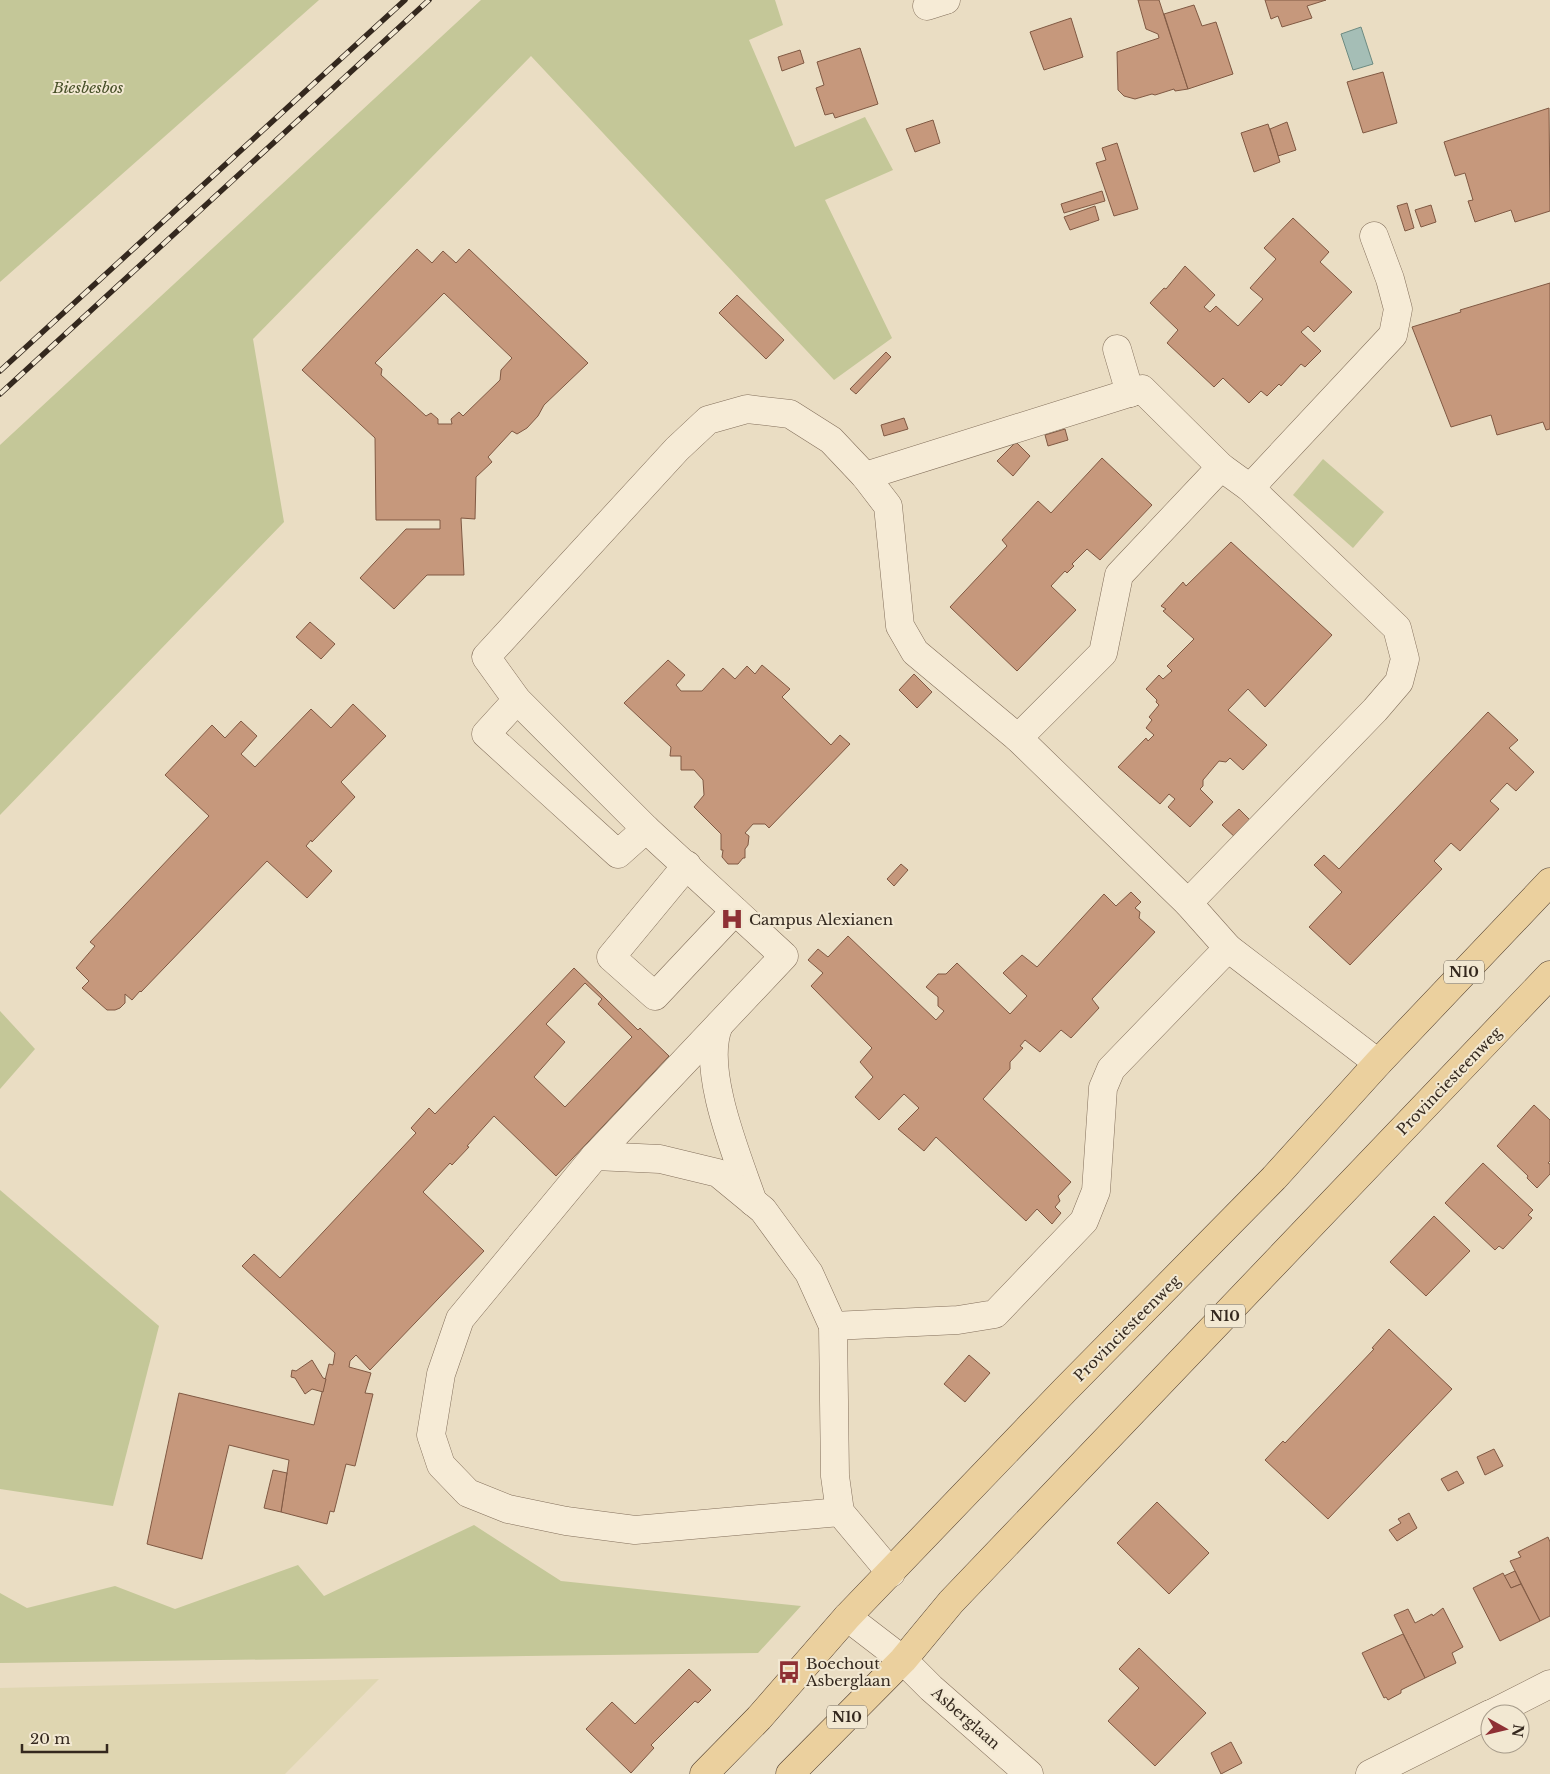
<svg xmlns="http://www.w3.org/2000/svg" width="1550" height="1774" font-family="'Libre Baskerville',serif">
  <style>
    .farmland { fill: #dfd6b1 }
    .green { fill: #c4c798 }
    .water { fill: #a5beb6; stroke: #6d8b82 }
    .building { fill: #c6987c; stroke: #805943; fill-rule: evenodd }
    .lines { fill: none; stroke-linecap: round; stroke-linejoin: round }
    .minor-casing { stroke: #836f5b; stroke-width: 29 }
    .major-casing { stroke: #513e2f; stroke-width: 29 }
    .minor { stroke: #f6ebd6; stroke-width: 28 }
    .major { stroke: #ebd09e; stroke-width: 28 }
    .rail-casing { stroke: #34281e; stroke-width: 5.5 }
    .rail { stroke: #f2e8d2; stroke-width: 4; stroke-dasharray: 11; stroke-linecap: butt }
    .labels { text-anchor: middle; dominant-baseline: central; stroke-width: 4; stroke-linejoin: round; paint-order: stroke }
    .shield { fill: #f2e8d2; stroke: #6d6254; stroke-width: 1 }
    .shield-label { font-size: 14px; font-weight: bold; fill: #34281e }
    .park-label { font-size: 15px; font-style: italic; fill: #464f27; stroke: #f2e8d2 }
    .poi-label { font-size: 15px; fill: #34281e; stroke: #f2e8d2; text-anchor: start }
    .street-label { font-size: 15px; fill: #34281e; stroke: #f2e8d2 }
  </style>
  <rect width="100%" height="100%" fill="#eaddc3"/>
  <polygon class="farmland" points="379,1679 285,1774 0,1774 0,1688"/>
  <g class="green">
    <polygon points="0,0 319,0 0,282"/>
    <polygon points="481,0 775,0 783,25 749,40 795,147 865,117 893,170 825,200 892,338 834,380 531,56 253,339 284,522 0,815 0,445"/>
    <polygon points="1323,459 1384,512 1353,548 1293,495"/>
    <polygon points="0,1011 35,1049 0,1089"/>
    <polygon points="0,1190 159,1326 113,1506 0,1489"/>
    <polygon points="474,1525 561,1581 801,1606 758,1653 0,1663 0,1593 27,1608 115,1586 175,1609 298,1565 324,1596"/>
  </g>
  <polygon class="water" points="1361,27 1373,64 1353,70 1341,34"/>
  <g class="building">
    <polygon points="1138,0 1159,0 1188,89 1175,91 1174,89 1155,95 1152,94 1135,99 1124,96 1118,90 1117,52 1159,38 1158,34 1146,29"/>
    <polygon points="1265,0 1326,0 1307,6 1312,18 1282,27 1278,16 1271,19"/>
    <polygon points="1194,5 1202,26 1216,22 1233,74 1188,89 1164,14"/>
    <polygon points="1071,18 1083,57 1044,70 1030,32"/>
    <polygon points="860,48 878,104 835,118 833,113 825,115 816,88 824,85 817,62"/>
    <polygon points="800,50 804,63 782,71 778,57"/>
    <polygon points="1383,72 1397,123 1363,133 1347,82"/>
    <polygon points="1549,108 1550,211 1515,222 1511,210 1475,222 1468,201 1473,200 1465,173 1455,176 1444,142"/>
    <polygon points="933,120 940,143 915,152 906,129"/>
    <polygon points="1287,122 1296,150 1278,156 1270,129"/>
    <polygon points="1268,124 1280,162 1254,172 1241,133"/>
    <polygon points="1117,143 1138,209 1114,216 1096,163 1106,160 1102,148"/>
    <polygon points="1102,191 1105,201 1064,213 1061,204"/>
    <polygon points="1407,203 1414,228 1405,231 1397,206"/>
    <polygon points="1431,205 1436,222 1421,227 1415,210"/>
    <polygon points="1095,206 1099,220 1070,230 1064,217"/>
    <polygon points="1293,218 1329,252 1320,262 1352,292 1314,332 1308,326 1301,332 1321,351 1305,367 1301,364 1281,386 1279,384 1267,396 1261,391 1249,403 1223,378 1214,387 1167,343 1178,330 1150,303 1164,288 1166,289 1185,266 1215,295 1204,307 1210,312 1216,306 1238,326 1263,299 1250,288 1276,259 1264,248"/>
    <path d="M417,249L432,263L443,251L456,263L469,249L588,363L544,405L538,416L527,428L517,434L512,431L488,457L492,462L476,477L475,519L461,518L464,575H427L394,609L360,578L406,529H440V520H376L375,438L302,370ZM444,293L512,358L501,370L500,380L463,416L459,412L451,419L452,424H438V419L431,413L426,416L381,375L382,369L375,363Z"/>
    <polygon points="1550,283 1550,429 1546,430 1543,422 1497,435 1491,415 1451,427 1412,327 1461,312 1460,310"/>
    <polygon points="737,295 784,340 766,359 719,313"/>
    <polygon points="886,352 891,357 856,394 850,389"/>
    <polygon points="904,418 908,429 884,436 881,425"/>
    <polygon points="1065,429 1068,440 1048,446 1045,435"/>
    <polygon points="1016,442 1030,456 1013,476 997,461"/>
    <polygon points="1102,458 1152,505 1100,560 1087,549 1072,564 1074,566 1067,573 1065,571 1051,586 1076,610 1017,671 950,607 1007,546 1002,540 1038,501 1051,513"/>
    <polygon points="1231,542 1332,635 1265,707 1248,689 1228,710 1267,745 1243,770 1230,758 1226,762 1219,761 1203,780 1203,786 1200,789 1213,802 1190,827 1168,807 1175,799 1169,794 1160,804 1118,767 1146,738 1148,741 1154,735 1146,728 1152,720 1149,717 1159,705 1156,702 1157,700 1146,689 1159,675 1163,679 1172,671 1167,666 1194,639 1163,611 1166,609 1161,606 1183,582 1186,586"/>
    <polygon points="310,622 335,644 321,659 296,637"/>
    <polygon points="668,660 685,675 676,685 681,691 702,691 723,668 735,679 747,666 755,674 762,665 790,689 782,697 831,745 840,735 850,744 769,828 765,824 753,824 745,833 749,836 748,845 745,849 745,858 743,858 738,864 728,864 722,857 723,850 721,850 721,834 694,807 704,795 703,780 694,770 681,770 681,756 670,756 671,747 624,703"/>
    <polygon points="914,674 932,692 917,708 899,690"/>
    <polygon points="353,704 386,736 341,782 355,797 312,842 311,840 306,846 332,871 307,898 267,861 141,992 140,991 132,1000 125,994 125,1003 120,1008 115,1010 107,1010 82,988 89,981 76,968 95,946 90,942 209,816 165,775 212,725 225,738 241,721 257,736 241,754 255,767 311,709 331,728"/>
    <polygon points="1488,712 1518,740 1509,748 1534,772 1516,791 1507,783 1490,801 1499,809 1460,851 1451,843 1434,861 1442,869 1350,965 1309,927 1342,892 1314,865 1324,855 1339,869"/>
    <polygon points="1239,809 1254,824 1238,840 1222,825"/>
    <polygon points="901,864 908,870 894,886 887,879"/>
    <polygon points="1131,892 1141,902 1135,908 1140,912 1139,918 1155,932 1092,999 1099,1008 1071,1038 1061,1030 1040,1052 1025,1040 1020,1046 1023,1048 1010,1062 1010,1069 983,1099 1071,1182 1058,1196 1060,1201 1055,1207 1061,1213 1052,1224 1037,1209 1026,1221 936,1137 924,1151 898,1129 919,1108 904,1094 879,1120 855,1097 873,1077 860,1062 872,1048 811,986 823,973 808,960 818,949 828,957 848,936 936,1020 944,1011 938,1006 938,997 926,987 938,974 946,974 957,963 1010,1014 1027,996 1003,973 1022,955 1037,967 1104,894 1116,906"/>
    <path d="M574,968L638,1030L640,1028L669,1056L556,1176L494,1116L467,1146L469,1147L452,1165L450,1163L423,1192L484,1251L370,1370L356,1355L350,1361L349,1367L371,1373L365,1393L373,1394L355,1466L346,1464L334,1512L330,1511L327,1524L281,1512L289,1460L229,1445L202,1559L147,1544L179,1393L314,1425L329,1364L333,1365L335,1353L242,1266L254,1254L280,1278L416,1133L411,1128L429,1108L435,1114ZM585,983L602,999L598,1004L632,1037L565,1107L534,1077L565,1042L546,1024Z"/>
    <polygon points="1534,1105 1550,1120 1550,1161 1548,1163 1550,1164 1550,1174 1537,1188 1527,1178 1528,1176 1497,1146"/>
    <polygon points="1483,1163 1533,1210 1528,1215 1532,1218 1503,1249 1499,1246 1495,1250 1445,1203"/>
    <polygon points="1434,1216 1470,1251 1426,1296 1390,1262"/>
    <polygon points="1389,1329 1452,1389 1328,1519 1265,1460 1283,1441 1285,1443 1374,1349 1372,1348"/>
    <polygon points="969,1355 990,1373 965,1402 944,1384"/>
    <polygon points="312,1360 323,1378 326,1379 323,1392 312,1389 305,1394 295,1378 291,1377 292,1370 296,1371"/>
    <polygon points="1494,1449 1503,1466 1485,1475 1477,1457"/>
    <polygon points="273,1470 287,1473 281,1512 264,1508"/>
    <polygon points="1457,1471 1464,1483 1448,1491 1441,1479"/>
    <polygon points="1157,1502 1209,1553 1169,1594 1117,1543"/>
    <polygon points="1409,1513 1417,1528 1397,1541 1389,1530 1401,1523 1398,1519"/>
    <polygon points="1548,1537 1550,1542 1550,1616 1540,1621 1510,1561 1521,1557 1518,1552"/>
    <polygon points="1515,1571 1521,1584 1511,1588 1504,1576"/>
    <polygon points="1503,1573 1511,1588 1521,1584 1540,1621 1500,1641 1473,1588"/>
    <polygon points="1443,1608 1463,1647 1452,1653 1456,1663 1425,1678 1394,1615 1408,1609 1415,1623 1432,1614 1433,1616"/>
    <polygon points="1403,1634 1425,1678 1401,1690 1401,1693 1388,1700 1386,1697 1384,1698 1362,1653"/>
    <polygon points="1139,1648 1206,1713 1155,1766 1108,1721 1139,1688 1119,1669"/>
    <polygon points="689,1669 711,1690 698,1703 695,1701 651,1745 654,1748 631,1773 586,1729 612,1702 635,1724"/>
    <polygon points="1231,1742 1242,1763 1221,1774 1211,1753"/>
  </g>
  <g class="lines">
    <defs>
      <g id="minor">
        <polyline points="927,6 946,0"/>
        <polyline points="1117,349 1130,393"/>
        <polyline points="865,476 1142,389 1221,467 1250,488 1397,628 1405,659 1399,682 1375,710 1188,903"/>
        <polyline points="1250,488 1393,335 1398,309 1390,279 1374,236"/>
        <polyline points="517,700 486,734 618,854 646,829"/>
        <polyline points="1018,738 1103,653 1119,575 1221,467"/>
        <polyline points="687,865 611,957 655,996 735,911"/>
        <path d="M719,1025C700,1069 738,1158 753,1202"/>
        <polyline points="595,1156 660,1159 718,1173 763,1210 809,1273 833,1326 835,1476 840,1512 891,1573"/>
        <polyline points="833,1326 958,1320 995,1314 1084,1221 1096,1191 1103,1088 1111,1069 1228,948"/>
        <polyline points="840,1512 635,1530 566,1521 508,1509 468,1493 441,1465 431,1435 441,1374 460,1319 595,1156 784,956 646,829 517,700 486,657 677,449 708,420 747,409 790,414 831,440 865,476 888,506 900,626 915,652 1018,738 1188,903 1228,948 1378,1063"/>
        <polyline points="847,1617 903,1660 931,1688 1029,1774"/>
        <polyline points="1491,1714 1550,1684"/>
        <polyline points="1370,1774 1490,1714"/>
      </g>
      <g id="major">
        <polyline points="704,1774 759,1718 847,1617 1065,1390 1274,1178 1378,1063 1550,882"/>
        <polyline points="790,1774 903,1660 951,1602 1550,975"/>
      </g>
    </defs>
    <use href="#minor" class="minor-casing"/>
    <use href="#major" class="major-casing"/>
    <use href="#minor" class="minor"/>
    <use href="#major" class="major"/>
    <defs>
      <g id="rail">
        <polyline points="0,371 405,0"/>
        <polyline points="0,394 429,0"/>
      </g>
    </defs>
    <use href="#rail" class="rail-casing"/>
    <use href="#rail" class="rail"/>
  </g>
  <defs>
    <symbol id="hospital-bare" viewBox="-9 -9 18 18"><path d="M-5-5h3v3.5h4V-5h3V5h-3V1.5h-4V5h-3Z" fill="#8e3034" stroke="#f2e8d2" stroke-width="2.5" paint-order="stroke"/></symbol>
    <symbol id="bus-bare" viewBox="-9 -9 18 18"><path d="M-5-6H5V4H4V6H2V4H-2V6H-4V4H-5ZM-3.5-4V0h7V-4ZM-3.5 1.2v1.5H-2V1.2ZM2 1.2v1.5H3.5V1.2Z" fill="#8e3034" stroke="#f2e8d2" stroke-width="2.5" paint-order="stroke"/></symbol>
  </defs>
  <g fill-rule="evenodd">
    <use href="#hospital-bare" x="716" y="903" width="32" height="32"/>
    <use href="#bus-bare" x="773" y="1656" width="32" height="32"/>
  </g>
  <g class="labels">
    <g class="shield">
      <rect x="1444" y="960.5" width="40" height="23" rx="4"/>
      <rect x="1205" y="1304.5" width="40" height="23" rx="4"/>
      <rect x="827" y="1705.5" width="40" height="23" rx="4"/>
    </g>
    <g class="shield-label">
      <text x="1464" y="972">N10</text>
      <text x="1225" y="1316">N10</text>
      <text x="847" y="1717">N10</text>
    </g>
    <g class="park-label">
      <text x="88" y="87">Biesbesbos</text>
    </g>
    <g class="poi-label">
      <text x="749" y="919">Campus Alexianen</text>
      <text x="806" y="1663">Boechout<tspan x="806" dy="17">Asberglaan</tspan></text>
    </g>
    <g class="street-label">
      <text transform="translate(1449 1081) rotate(-46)">Provinciesteenweg</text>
      <text transform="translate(1127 1328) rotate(-45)">Provinciesteenweg</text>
      <text transform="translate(966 1718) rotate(41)">Asberglaan</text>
    </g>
  </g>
  <g transform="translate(1505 1729) rotate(98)"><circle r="24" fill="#f2e8d2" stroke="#a69b8a"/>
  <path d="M0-4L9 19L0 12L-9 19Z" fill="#8e3034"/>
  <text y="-8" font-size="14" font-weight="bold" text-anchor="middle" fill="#34281e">N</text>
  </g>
  <path d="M22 1744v8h85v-8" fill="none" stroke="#34281e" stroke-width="2.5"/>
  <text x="30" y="1744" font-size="15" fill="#34281e" stroke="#f2e8d2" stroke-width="4" paint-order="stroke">20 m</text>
</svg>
